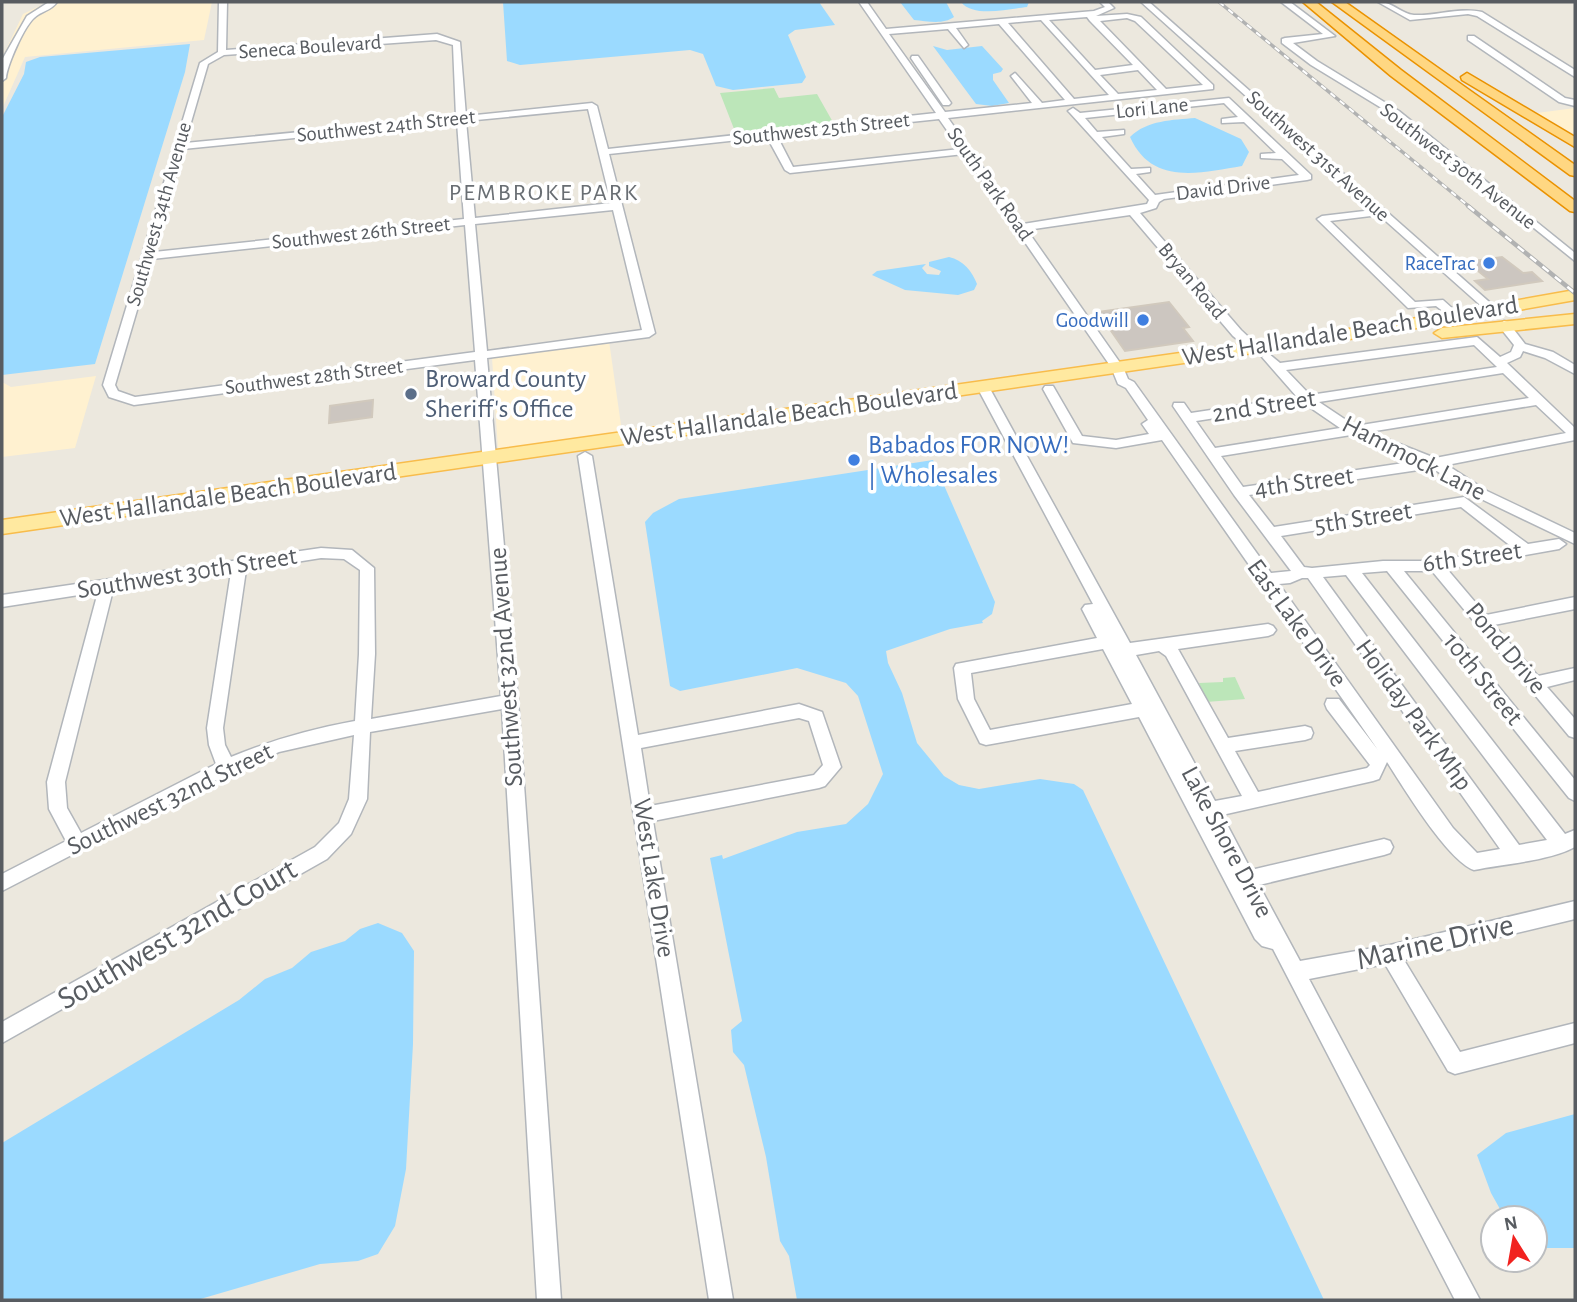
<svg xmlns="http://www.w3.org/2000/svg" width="1577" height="1302" font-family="'Alegreya Sans',sans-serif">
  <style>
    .commercial { fill: #fff1d0 }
    .green { fill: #bce6b9 }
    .water { fill: #9bdaff }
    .building { fill: #ccc6c0; stroke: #d1c9bd; stroke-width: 2 }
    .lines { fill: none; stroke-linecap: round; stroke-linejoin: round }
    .minor-casing { stroke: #b2b6bb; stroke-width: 3 }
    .major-casing { stroke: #f8bc4b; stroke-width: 3 }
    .highway-casing { stroke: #ea9200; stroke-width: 3 }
    .minor { fill: #fff; fill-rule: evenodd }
    .major { fill: #ffe9a0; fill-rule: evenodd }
    .highway { fill: #ffd782; fill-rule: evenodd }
    .rail-far1-casing { stroke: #b1b2b2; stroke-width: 3.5 }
    .rail-casing { stroke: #b1b2b2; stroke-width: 4.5 }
    .rail-far1 { stroke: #fff; stroke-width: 2; stroke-dasharray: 6; stroke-linecap: butt }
    .rail { stroke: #fff; stroke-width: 2.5; stroke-dasharray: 8; stroke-linecap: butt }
    .shop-dot { fill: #3f7fe0; stroke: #fff; stroke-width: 2.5 }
    .service-dot { fill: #5c6f8a; stroke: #fff; stroke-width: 2.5 }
    .labels { text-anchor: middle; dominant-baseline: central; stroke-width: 7; stroke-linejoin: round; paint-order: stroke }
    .far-street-label { font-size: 21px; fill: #585c61; stroke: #fff }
    .far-shop-label { font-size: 21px; fill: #366cbe; stroke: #fff; text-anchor: end }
    .far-quarter-label { font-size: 24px; letter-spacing: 2px; fill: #696e73; stroke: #fff }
    .street-label { font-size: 26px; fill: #585c61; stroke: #fff }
    .service-label { font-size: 26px; fill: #4e5e75; stroke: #fff; text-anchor: start }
    .shop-label { font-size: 26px; fill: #366cbe; stroke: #fff; text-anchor: start }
    .near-street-label { font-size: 32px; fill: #585c61; stroke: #fff }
  </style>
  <rect width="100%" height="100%" fill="#ece8de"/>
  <g class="commercial">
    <polygon points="48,2 212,2 204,40 25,57 2,109 2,58 23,14"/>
    <polygon points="1575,108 1575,135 1537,113"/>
    <polygon points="609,341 622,432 498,450 492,357"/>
    <polygon points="96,376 75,448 2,457 2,382 11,387"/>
  </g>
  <g class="green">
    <polygon points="774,88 779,98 817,94 834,124 736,134 720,93"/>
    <polygon points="1235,677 1245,699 1206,702 1199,683 1223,682 1223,678"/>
  </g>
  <g class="water">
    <polygon points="503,2 819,2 835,25 795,30 788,35 806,77 802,83 733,90 716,86 703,54 690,50 520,65 507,61"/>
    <path d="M900,2H946L954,17C943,25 927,21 914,20Z"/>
    <path d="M961,2H1029L1027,7C1009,9 973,18 961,2Z"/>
    <polygon points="190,44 185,72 95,364 2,375 2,117 24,74 26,62 40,57"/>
    <polygon points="933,46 947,50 982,46 1003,69 1001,72 993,74 993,80 1009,103 992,106 976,104"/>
    <path d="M1195,118L1241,139L1249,152L1242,166C1200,173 1152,186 1130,137C1147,120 1173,120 1195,118Z"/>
    <path d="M949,257C963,260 972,271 977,284L974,290L958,295L905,290L872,275L877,271L926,264L922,268L927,274L939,275L941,271L929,266V262Z"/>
    <polygon points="933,460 995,602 992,614 982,621 983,623 950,629 886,651 888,663 902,693 917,743 944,776 959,785 979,789 1040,779 1074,784 1083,790 1324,1300 797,1300 789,1256 780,1241 766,1157 744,1065 733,1052 731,1030 742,1021 710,858 722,855 723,859 797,832 846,824 868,804 883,774 858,696 846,683 797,668 680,691 670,686 645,522 653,513 679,499"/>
    <polygon points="378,923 402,933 414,951 413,1044 406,1169 395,1226 378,1254 358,1261 320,1264 197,1300 2,1300 2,1143 239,1000 265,979 292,968 311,952 345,941 360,929"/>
    <polygon points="1575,1114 1575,1248 1535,1248 1535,1218 1505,1218 1491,1193 1477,1155 1506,1133"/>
  </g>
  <g class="building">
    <polygon points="1502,257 1523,273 1532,272 1542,281 1485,290 1475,281 1488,279 1467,262"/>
    <polygon points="1169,302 1189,327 1183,328 1193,341 1125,351 1098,312"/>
    <polygon points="373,400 372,417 329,423 330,406"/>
  </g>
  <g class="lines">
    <defs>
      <g id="minor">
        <path d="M49,2H57C51,11 41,11 34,18C24,27 7,65 6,78L2,81V60L27,16Z"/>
        <path d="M219,2H227L226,50L437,34L460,42L466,116L592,103L597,106L608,149L936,113L859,2H867L886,29L1094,11L1105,7L1100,2H1108L1114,8L1096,16L1127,14L1141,17L1213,85V89L948,118L1023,224L1147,204L1149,200L1070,113L1068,111L1073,108L1080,113L1229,98L1311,175V179L1307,180L1164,199L1159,202L1156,208L1140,213L1241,330L1257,345V351L1253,352L1233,336L1130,215L1027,230L1123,367L1128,379L1134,382L1271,573L1291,571L1234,495L1173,406L1174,403H1184L1191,413L1297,397L1262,357L1268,353L1280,363L1477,337L1500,357L1511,352L1514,345L1498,325L1504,321L1508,322L1525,344L1553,352L1575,365V374L1545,358L1523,351L1520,357L1507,363L1575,428V440L1447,465L1487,491L1575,533V544L1477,497L1432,468L1249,495L1274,527L1464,497L1528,544L1559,539L1566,544L1559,549L1447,569L1486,615L1575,597V609L1494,625L1538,676L1575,668V680L1547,687L1575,719V738L1569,736L1432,571H1404L1575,780V801L1569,798L1387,571L1362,573L1565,834L1575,830V847C1549,861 1504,864 1474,870C1447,860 1404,788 1387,762L1379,779L1373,781L1222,815L1251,870L1384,839L1390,841L1393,847L1390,853L1384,855L1259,885L1300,961L1390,945L1575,901V919L1404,960L1460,1052L1575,1023V1043L1455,1074L1448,1071L1385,964L1309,979L1480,1300H1455L1273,949L1262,946L1255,939L1139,717L986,745L980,743L958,699L954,668L956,664L1097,638L1082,609L1085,605L1093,604L977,387L983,383L989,387L1130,643L1268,624L1273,626L1276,630L1273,634L1268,636L1178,649L1228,738L1305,726L1311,728L1313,733L1311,738L1305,740L1235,751L1258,792L1367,768L1370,765L1327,709L1325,704L1327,699H1339L1378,750L1162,440L1116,448L1073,443L1043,389L1045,386H1053L1082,436L1116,440L1149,434L1142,424L1148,420L1126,388L1118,384L1111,367L964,154L790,173L785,170L767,137L609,154L655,333L649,337L487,358L518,701L561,1300H537L502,709L370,732L367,799L351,834L327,859L2,1043V1022L315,847L339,823L349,799L354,735L279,752L232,772L2,891V874L66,841L49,809L47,782L98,592L2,607V595L321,548L352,550L374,568L375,654L371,719L501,696L475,360L134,405L109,397L103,385L200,63L218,52ZM1087,17L1090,21L1133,65L1095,70L1049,20ZM1127,18L1135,21L1203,85L1166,89L1100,21ZM1041,20L1109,95L1074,99L1008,23ZM999,24L1065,100L1042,103L1015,73L1011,76L1032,103L945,112L889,34L948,29L964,48L968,45L956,28ZM436,40L453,45L456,117L185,143L208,64L224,55ZM1138,70L1157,90L1118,94L1100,75ZM1224,103L1238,117L1222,119V123L1244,122L1276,153L1261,154V158L1282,159L1299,175L1155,195L1136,174L1150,172V168L1131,169L1102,137L1124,134V130L1097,132L1085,118ZM588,109L611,203L475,218L466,121ZM939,119L960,149L793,167L777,136ZM457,122L464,219L154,252L183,149ZM613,210L642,330L487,351L475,224ZM465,225L475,352L135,397L118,391L115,385L152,259ZM1474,345L1497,367L1310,395L1286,370ZM1503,373L1529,398L1355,426L1319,402ZM1305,404L1340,428L1215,448L1196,421ZM1536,405L1566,433L1435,458L1369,432ZM1351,435L1417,461L1243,487L1221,456ZM1461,507L1512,547L1436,561H1383L1312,568L1304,567L1281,536ZM321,558L344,559L360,570L359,654L355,721C311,729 272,740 231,757L225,745L223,728L246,570ZM231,572L207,728L209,745L216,764L81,833L67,808L65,782L113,590ZM1346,575L1547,840L1519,845L1323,577ZM1302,578H1308L1500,849L1477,853L1453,828L1279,584L1290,583ZM1103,649L1132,704L990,730L974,699L971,673ZM1159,651L1166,656L1242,796L1215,801L1136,655Z"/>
        <polygon points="1141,2 1149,2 1496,308 1496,312 1488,312 1379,215 1330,221 1415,302 1443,300 1462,317 1456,321 1436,306 1408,308 1317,219 1322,216 1373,210"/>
        <polygon points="1281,2 1290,2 1335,36 1293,43 1317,61 1399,111 1575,253 1575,261 1393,115 1311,65 1282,43 1282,39 1285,38 1323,34"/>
        <path d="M1378,2C1392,1 1401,14 1414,15C1437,16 1459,7 1482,12L1575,70V77L1477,16L1468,14L1410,20Z"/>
        <polygon points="1468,36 1474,36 1565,98 1575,100 1575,106 1559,102 1468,40"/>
        <polygon points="912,56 918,56 951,103 949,105 943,105 911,58"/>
        <path d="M585,452L592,456L638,735L799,704L822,712L841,767L825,786L819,788L653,821L733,1300H709L578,456ZM799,718L809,721L823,765L814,775L650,806L641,748Z"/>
      </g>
      <g id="major">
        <polygon points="1575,290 1575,300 1377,335 2,534 2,520 1377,325"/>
        <polygon points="1575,314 1575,324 1442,338 1434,333 1442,328"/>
      </g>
      <g id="highway">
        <polygon points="1303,2 1316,2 1401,70 1575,201 1575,212 1570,211 1391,76"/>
        <polygon points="1332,2 1345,2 1575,165 1575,176 1570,175"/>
        <polygon points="1467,73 1575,137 1575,147 1462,80 1461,77"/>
      </g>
    </defs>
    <use href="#minor" class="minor-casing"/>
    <use href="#major" class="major-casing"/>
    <use href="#highway" class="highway-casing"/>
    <use href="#minor" class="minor"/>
    <use href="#major" class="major"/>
    <use href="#highway" class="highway"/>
    <defs>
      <polyline id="rail-far1" points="1219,2 1471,208"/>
      <polyline id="rail" points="1468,206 1575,293"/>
    </defs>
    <use href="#rail-far1" class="rail-far1-casing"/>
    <use href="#rail" class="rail-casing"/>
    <use href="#rail-far1" class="rail-far1"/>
    <use href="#rail" class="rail"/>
  </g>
  <g class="shop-dot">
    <circle cx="1489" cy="263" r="7"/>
    <circle cx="1143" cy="320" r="7"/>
    <circle cx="854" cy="460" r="7"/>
  </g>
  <circle class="service-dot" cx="411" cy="394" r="7"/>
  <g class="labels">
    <g class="far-street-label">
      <text transform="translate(310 47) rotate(-4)">Seneca Boulevard</text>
      <text transform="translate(1152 108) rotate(-6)">Lori Lane</text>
      <text transform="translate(386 126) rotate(-6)">Southwest 24th Street</text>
      <text transform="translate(821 129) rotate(-6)">Southwest 25th Street</text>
      <text transform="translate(1318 156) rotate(42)">Southwest 31st Avenue</text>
      <text transform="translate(1458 166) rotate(38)">Southwest 30th Avenue</text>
      <text transform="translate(990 184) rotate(55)">South Park Road</text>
      <text transform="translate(1223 188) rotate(-7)">David Drive</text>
      <text transform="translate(159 214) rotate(-74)">Southwest 34th Avenue</text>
      <text transform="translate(361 233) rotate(-6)">Southwest 26th Street</text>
      <text transform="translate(1192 281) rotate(50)">Bryan Road</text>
      <text transform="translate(314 377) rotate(-7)">Southwest 28th Street</text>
    </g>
    <g class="far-shop-label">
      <text x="1475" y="263">RaceTrac</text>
      <text x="1129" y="320">Goodwill</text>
    </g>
    <g class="far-quarter-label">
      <text x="544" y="193">PEMBROKE PARK</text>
    </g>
    <g class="street-label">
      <text transform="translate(1350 331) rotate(-9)">West Hallandale Beach Boulevard</text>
      <text transform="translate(1264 406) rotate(-9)">2nd Street</text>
      <text transform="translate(789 414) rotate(-8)">West Hallandale Beach Boulevard</text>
      <text transform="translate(1414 458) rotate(27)">Hammock Lane</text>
      <text transform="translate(1304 482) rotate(-8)">4th Street</text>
      <text transform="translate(228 495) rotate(-8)">West Hallandale Beach Boulevard</text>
      <text transform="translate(1363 518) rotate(-9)">5th Street</text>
      <text transform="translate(1472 557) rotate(-8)">6th Street</text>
      <text transform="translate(187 573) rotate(-9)">Southwest 30th Street</text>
      <text transform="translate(1297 623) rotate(54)">East Lake Drive</text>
      <text transform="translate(1506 648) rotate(50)">Pond Drive</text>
      <text transform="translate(506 667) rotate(-94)">Southwest 32nd Avenue</text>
      <text transform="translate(1483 679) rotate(51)">10th Street</text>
      <text transform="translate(1414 715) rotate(54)">Holiday Park Mhp</text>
      <text transform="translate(170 799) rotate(-26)">Southwest 32nd Street</text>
      <text transform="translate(1227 842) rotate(62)">Lake Shore Drive</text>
      <text transform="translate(654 878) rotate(81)">West Lake Drive</text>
    </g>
    <g class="service-label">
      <text x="425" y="379">Broward County<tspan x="425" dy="30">Sheriff's Office</tspan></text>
    </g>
    <g class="shop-label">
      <text x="868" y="445">Babados FOR NOW!<tspan x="868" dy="30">| Wholesales</tspan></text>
    </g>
    <g class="near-street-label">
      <text transform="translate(177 934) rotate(-30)">Southwest 32nd Court</text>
      <text transform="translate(1435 942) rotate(-13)">Marine Drive</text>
    </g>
  </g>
  <rect width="1577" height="1302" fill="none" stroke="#585c61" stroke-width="7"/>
  <g transform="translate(1514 1239) rotate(349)"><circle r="33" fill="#ffffff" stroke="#bcbec0" stroke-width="2"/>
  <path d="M0-5L12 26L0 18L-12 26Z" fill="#f1221f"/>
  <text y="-10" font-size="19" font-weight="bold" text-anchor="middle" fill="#585c61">N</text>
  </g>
</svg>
